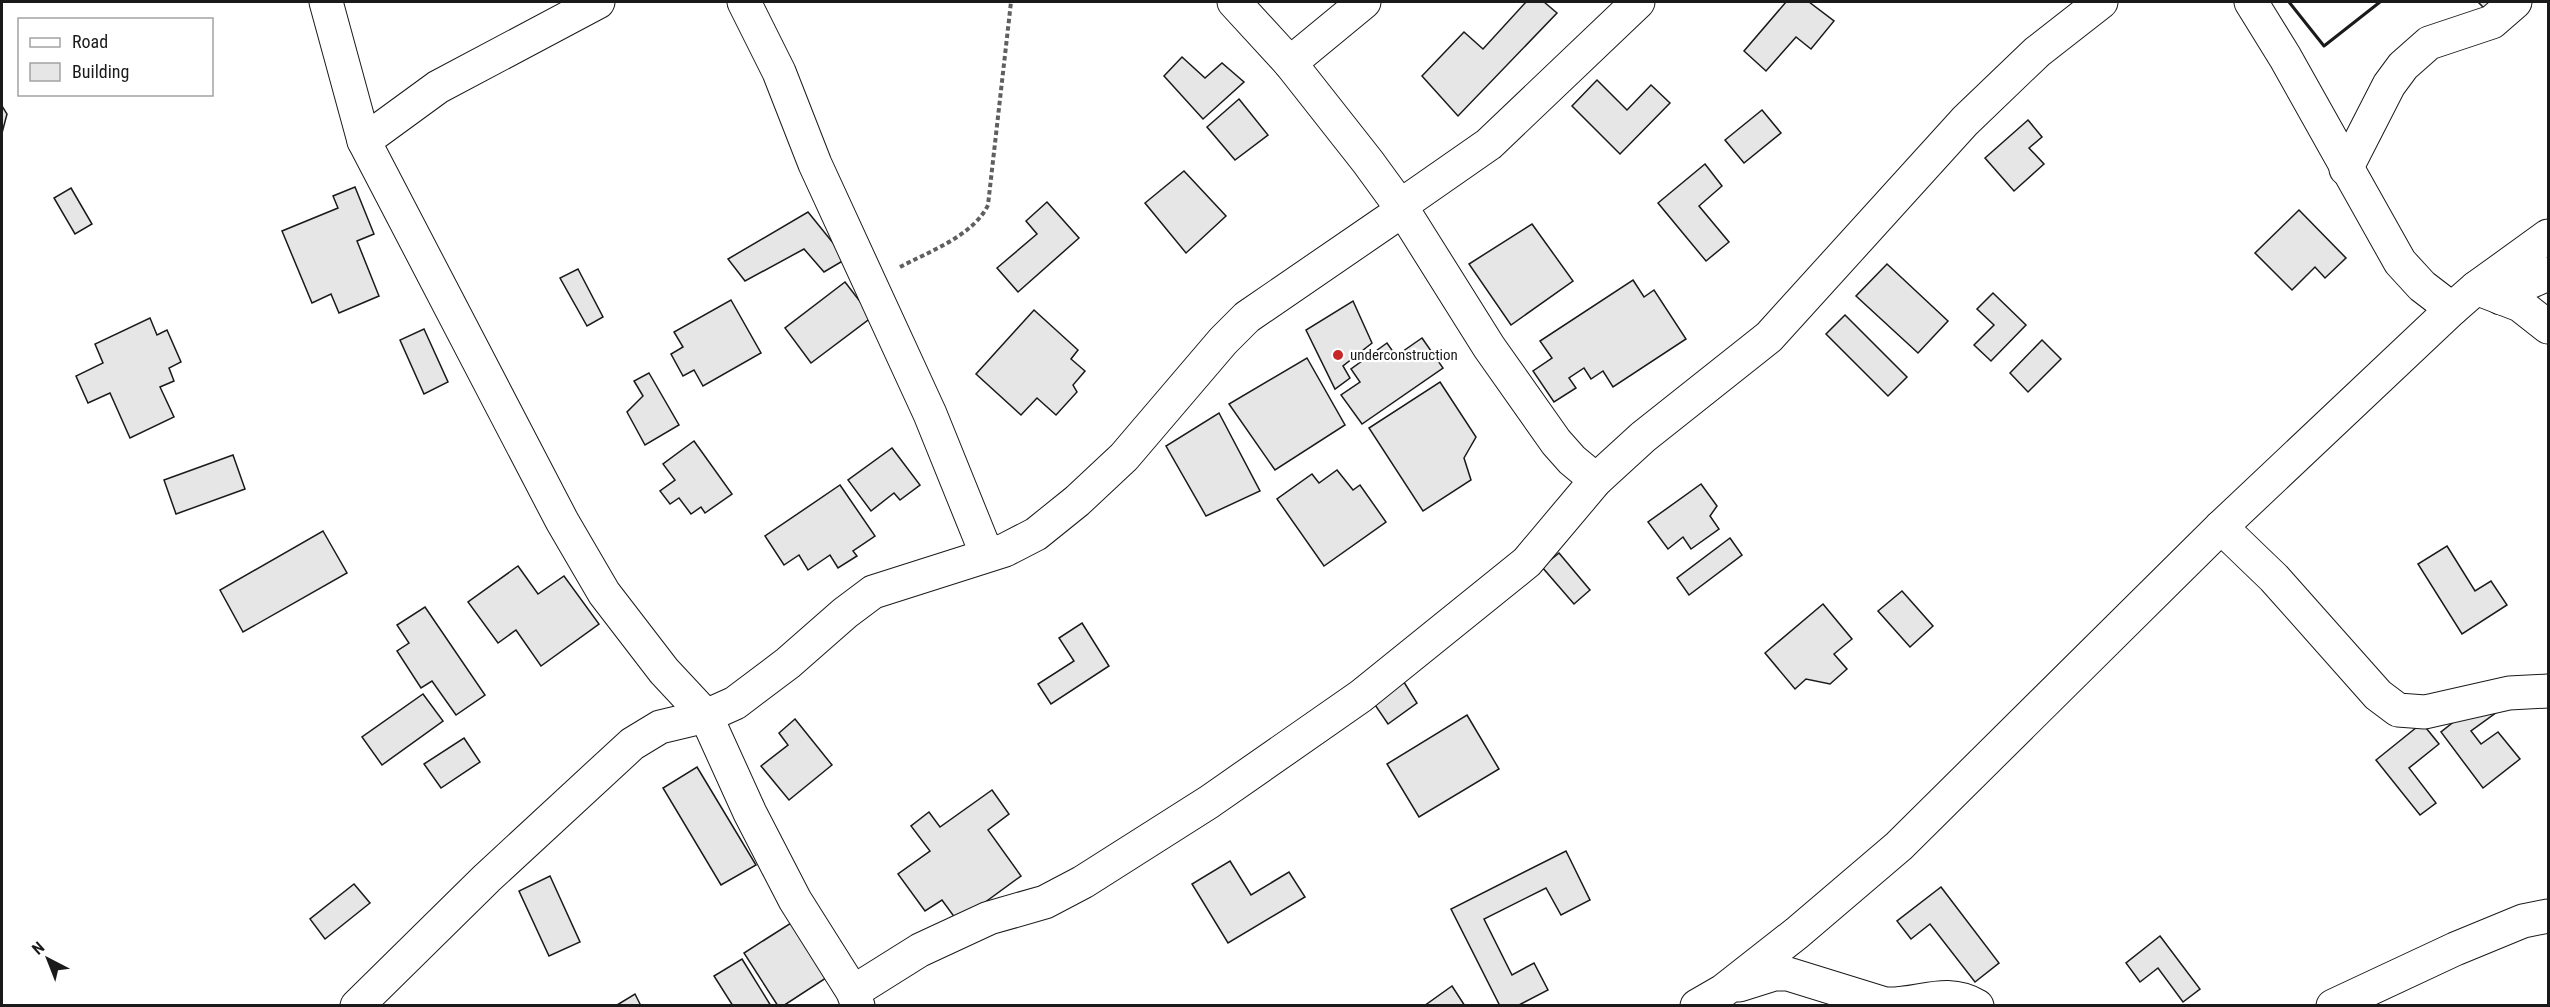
<svg xmlns="http://www.w3.org/2000/svg" width="2550" height="1007" font-family="'Roboto Condensed',sans-serif">
  <style>
    .building { fill: #e6e6e6; stroke: #1a1a1a; stroke-width: 1.5 }
    .lines { fill: none; stroke-linecap: round; stroke-linejoin: round }
    .minor-casing { stroke: #1a1a1a; stroke-width: 35 }
    .path { stroke: #5f5f5f; stroke-width: 4; stroke-dasharray: 4.5 3; stroke-linecap: butt }
    .minor { stroke: #fff; stroke-width: 33 }
    .wall { stroke: #1a1a1a; stroke-width: 3 }
    .poi-dot { fill: #c62828; stroke: #fff; stroke-width: 2 }
    .labels { text-anchor: middle; dominant-baseline: central; stroke-width: 4.5; stroke-linejoin: round; paint-order: stroke }
    .poi-label { font-size: 15px; fill: #1a1a1a; stroke: #fff; text-anchor: start }
  </style>
  <rect width="100%" height="100%" fill="#fff"/>
  <g class="building">
    <polygon points="1526,2 1544,2 1557,13 1458,116 1422,76 1464,32 1483,49"/>
    <polygon points="1786,2 1809,2 1834,21 1811,49 1796,37 1766,71 1744,51"/>
    <polygon points="2478,2 2491,2 2484,8"/>
    <polygon points="1182,57 1205,78 1222,63 1244,82 1203,119 1164,76"/>
    <polygon points="1597,80 1627,110 1651,85 1670,103 1620,154 1572,106"/>
    <polygon points="1239,99 1268,135 1235,160 1207,127"/>
    <polygon points="2,106 7,114 2,133"/>
    <polygon points="1762,110 1781,133 1744,163 1725,140"/>
    <polygon points="2028,120 2042,137 2029,148 2044,164 2014,191 1985,158"/>
    <polygon points="1705,164 1722,186 1699,206 1729,242 1706,261 1658,203"/>
    <polygon points="1184,171 1226,216 1186,253 1145,203"/>
    <polygon points="355,187 374,234 357,241 379,296 339,313 331,294 312,303 282,231 338,208 333,196"/>
    <polygon points="71,188 92,224 75,234 54,198"/>
    <polygon points="1047,202 1079,238 1018,292 997,268 1037,234 1026,221"/>
    <polygon points="2299,210 2346,258 2325,278 2315,267 2292,290 2255,253"/>
    <polygon points="808,212 846,259 824,272 804,249 745,281 728,259"/>
    <polygon points="1532,224 1573,281 1511,325 1469,264"/>
    <polygon points="1887,264 1948,321 1918,353 1856,296"/>
    <polygon points="578,269 603,317 587,326 560,278"/>
    <polygon points="1633,280 1644,297 1654,290 1686,339 1613,387 1603,371 1591,379 1584,368 1569,378 1576,388 1554,402 1533,371 1552,358 1540,341"/>
    <polygon points="845,282 872,317 811,363 785,328"/>
    <polygon points="1993,293 2026,325 1991,361 1974,345 1994,325 1977,309"/>
    <polygon points="731,300 761,353 703,386 694,370 683,376 671,354 683,347 674,332"/>
    <polygon points="1353,301 1372,343 1343,366 1350,378 1335,389 1306,330"/>
    <polygon points="1034,310 1078,350 1071,359 1085,371 1073,385 1077,392 1056,415 1037,398 1021,415 976,374"/>
    <polygon points="1845,315 1907,377 1888,396 1826,334"/>
    <polygon points="150,318 157,335 167,330 181,362 169,368 174,381 160,387 174,417 130,438 110,393 88,403 76,376 103,363 95,344"/>
    <polygon points="424,329 448,382 424,394 400,340"/>
    <polygon points="1422,338 1443,368 1362,424 1341,395 1360,382 1351,369 1387,343 1396,356"/>
    <polygon points="2042,340 2061,359 2028,392 2010,373"/>
    <polygon points="1307,358 1345,425 1275,470 1229,404"/>
    <polygon points="649,373 679,425 645,445 627,412 643,396 634,381"/>
    <polygon points="1440,382 1476,437 1464,458 1471,480 1423,511 1369,428"/>
    <polygon points="1219,413 1260,491 1206,516 1166,446"/>
    <polygon points="694,441 732,494 705,513 701,507 691,514 679,498 670,504 660,491 675,480 663,464"/>
    <polygon points="892,448 920,485 900,500 894,493 871,511 848,480"/>
    <polygon points="233,455 245,489 176,514 164,480"/>
    <polygon points="1337,470 1353,490 1360,485 1386,522 1324,566 1277,499 1312,474 1319,483"/>
    <polygon points="1701,484 1717,506 1710,516 1719,529 1691,549 1683,537 1668,549 1648,522"/>
    <polygon points="840,485 875,536 853,551 857,556 838,568 830,555 808,570 799,555 784,565 765,536"/>
    <polygon points="323,531 347,573 243,632 220,590"/>
    <polygon points="1730,538 1742,555 1689,595 1677,578"/>
    <polygon points="2447,546 2475,591 2491,581 2507,605 2462,634 2418,564"/>
    <polygon points="1559,553 1590,590 1574,604 1542,567"/>
    <polygon points="518,566 538,594 564,576 599,624 541,666 516,630 498,643 468,602"/>
    <polygon points="1902,591 1933,626 1910,647 1878,611"/>
    <polygon points="1823,604 1852,639 1834,654 1847,669 1830,684 1806,679 1795,689 1765,653"/>
    <polygon points="425,607 485,695 456,715 432,681 421,688 397,651 409,643 397,625"/>
    <polygon points="1082,623 1109,666 1051,704 1038,684 1074,661 1059,638"/>
    <polygon points="1402,679 1417,703 1388,724 1371,699"/>
    <polygon points="423,694 443,721 382,765 362,737"/>
    <polygon points="2485,697 2497,712 2471,731 2481,744 2498,732 2520,759 2483,788 2441,732"/>
    <polygon points="1467,715 1499,769 1419,817 1387,764"/>
    <polygon points="795,719 832,765 789,800 761,766 788,745 779,733"/>
    <polygon points="2422,723 2439,744 2409,768 2436,803 2420,815 2376,760"/>
    <polygon points="464,738 480,762 441,788 424,764"/>
    <polygon points="697,767 756,865 721,885 663,788"/>
    <polygon points="992,790 1009,814 988,830 1021,876 958,922 942,900 925,911 898,874 930,851 911,826 929,812 940,827"/>
    <polygon points="1566,851 1590,900 1561,915 1546,888 1484,919 1512,975 1534,963 1548,990 1517,1006 1500,1006 1451,909"/>
    <polygon points="1230,861 1251,895 1289,872 1305,897 1228,943 1192,884"/>
    <polygon points="550,876 580,942 549,956 519,891"/>
    <polygon points="354,884 370,903 325,939 310,919"/>
    <polygon points="1941,887 1999,963 1975,982 1930,924 1911,939 1897,921"/>
    <polygon points="791,923 826,978 783,1006 778,1006 744,953"/>
    <polygon points="2160,936 2200,989 2183,1002 2158,968 2140,982 2126,963"/>
    <polygon points="742,959 771,1006 733,1006 714,976"/>
    <polygon points="1452,986 1465,1006 1424,1006"/>
    <polygon points="635,994 641,1006 617,1006 617,1005"/>
  </g>
  <g class="lines">
    <defs>
      <g id="minor">
        <polyline points="326,2 364,141 562,521 604,593 664,671 706,716 750,813 795,900 853,992 858,1006"/>
        <polyline points="744,2 779,72 815,164 930,414 987,555"/>
        <polyline points="1234,2 1290,63 1368,162 1403,210 1489,347 1556,442 1572,460 1596,480"/>
        <polyline points="2251,2 2285,57 2400,262 2422,286 2452,309"/>
        <polyline points="1290,63 1364,2"/>
        <polyline points="364,141 438,87 598,2"/>
        <polyline points="2346,169 2389,85 2403,66 2429,43 2492,22 2515,2"/>
        <polyline points="1400,206 1489,144 1638,2"/>
        <polyline points="2476,288 2520,305 2548,327"/>
        <polyline points="2501,298 2518,287 2548,274"/>
        <polyline points="2221,527 2274,578 2378,695 2398,710 2425,712 2509,693 2548,691"/>
        <path d="M1739,985L1774,974H1788L1885,1004C1918,1006 1946,987 1977,1006"/>
        <polyline points="853,992 920,950 989,918 1045,902 1083,882 1209,802 1361,696 1527,562 1596,480 1643,437 1769,337 1965,121 2037,52 2101,2"/>
        <polyline points="357,1006 487,878 632,744 660,727 706,716 735,703 788,663 845,613 873,592 1005,550 1036,534 1077,501 1124,457 1223,341 1247,317 1403,210"/>
        <polyline points="1697,1006 1723,991 1797,933 1899,846 2221,527 2452,309 2476,288 2548,236"/>
        <polyline points="2333,1006 2455,949 2523,921 2548,916"/>
      </g>
    </defs>
    <use href="#minor" class="minor-casing"/>
    <path class="path" d="M900,267C930,251 973,236 988,205L1011,2"/>
    <use href="#minor" class="minor"/>
    <polyline class="wall" points="2289,2 2324,46 2380,2"/>
  </g>
  <circle class="poi-dot" cx="1338" cy="355" r="6"/>
  <g class="labels">
    <g class="poi-label">
      <text x="1350" y="355">underconstruction</text>
    </g>
  </g>
  <rect width="2550" height="1007" fill="none" stroke="#1a1a1a" stroke-width="6"/>
  <rect x="18" y="18" width="195" height="78" fill="#ffffff" stroke="#a3a3a3" stroke-width="1.5"/>
  <rect x="30" y="38" width="30" height="9" fill="#ffffff" stroke="#a3a3a3" stroke-width="1.5"/>
  <text x="72" y="48" font-size="18" fill="#1a1a1a">Road</text>
  <rect x="30" y="63" width="30" height="18" fill="#e6e6e6" stroke="#a3a3a3" stroke-width="1.5"/>
  <text x="72" y="78" font-size="18" fill="#1a1a1a">Building</text>
  <g transform="translate(48 959) rotate(318)" stroke="#ffffff" stroke-width="4.5" paint-order="stroke">
  <path d="M0-4.5L10 22L0 15L-10 22Z" fill="#1a1a1a"/>
  <text y="-9" font-size="16" font-weight="bold" text-anchor="middle" fill="#1a1a1a">N</text>
  </g>
</svg>
